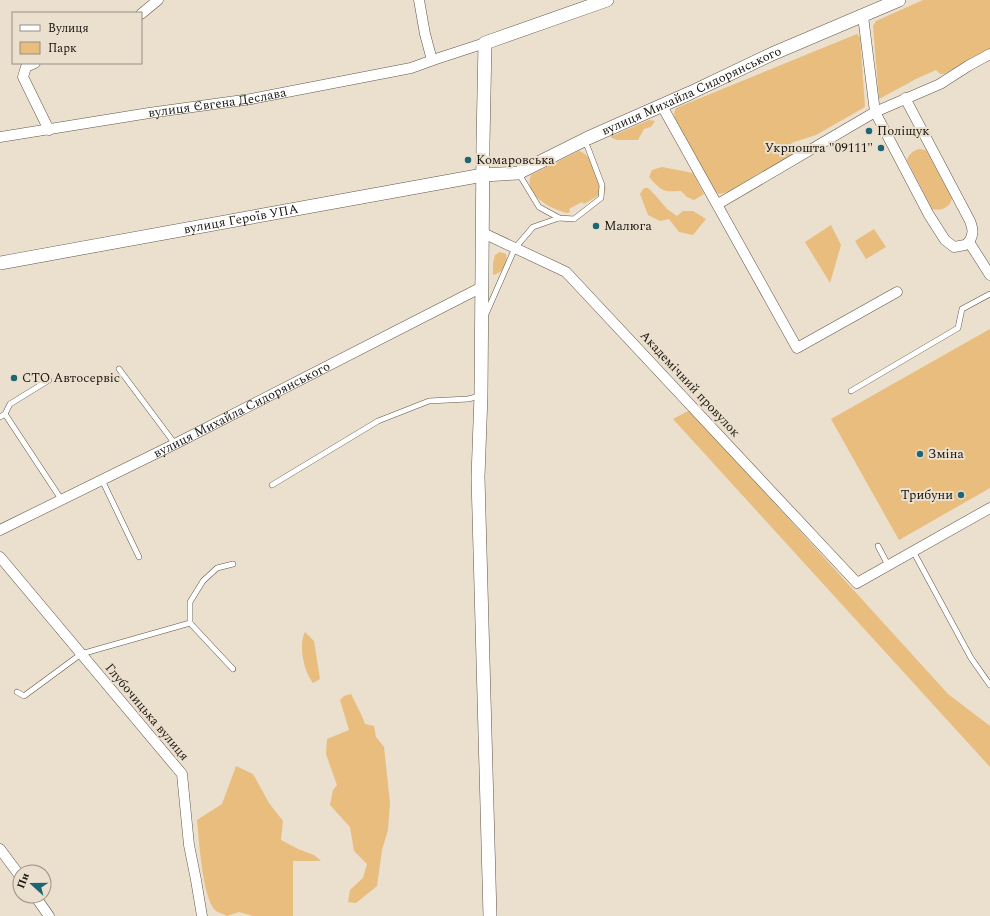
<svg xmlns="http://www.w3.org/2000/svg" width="990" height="916" font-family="Spectral,serif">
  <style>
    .green { fill: #e8bd7e }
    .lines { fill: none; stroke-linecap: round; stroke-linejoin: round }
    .lane-casing { stroke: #615648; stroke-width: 6 }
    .street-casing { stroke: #615648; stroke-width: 11 }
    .secondary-casing { stroke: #615648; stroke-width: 14 }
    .lane { stroke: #fff; stroke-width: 5 }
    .street { stroke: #fff; stroke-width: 10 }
    .secondary { stroke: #fff; stroke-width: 13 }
    .poi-dot { fill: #1e6674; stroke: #ebdfce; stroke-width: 1.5 }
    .labels { text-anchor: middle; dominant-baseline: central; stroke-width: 4; stroke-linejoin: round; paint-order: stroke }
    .street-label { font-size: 13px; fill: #1b1611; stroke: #ebdfce }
    .poi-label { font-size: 13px; fill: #1b1611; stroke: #ebdfce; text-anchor: start }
  </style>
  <rect width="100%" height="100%" fill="#ebdfce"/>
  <g class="green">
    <polygon points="923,0 990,0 990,49 944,74 940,74 936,70 916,79 879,99 873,26 876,21"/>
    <polygon points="857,34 860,37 865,107 816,135 791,143 799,151 758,174 733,191 719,194 714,191 675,119 674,113 676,108"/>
    <polygon points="649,120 655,121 651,127 644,129 638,140 617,140 610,137"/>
    <path d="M919,149L926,150L952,198C950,208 941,211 932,209L907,160C910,153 913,151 919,149Z"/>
    <path d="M579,151C593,156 599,175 606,187L604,192L584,204L582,202L569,209L570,212L567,213C551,209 523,195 531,175Z"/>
    <path d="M662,167L693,173L704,194L694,200L687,197L681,191C662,192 662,191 649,177L652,170Z"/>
    <polygon points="644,188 648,188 655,195 667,209 677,216 683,211 693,211 706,219 693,235 679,232 669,219 660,221 648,215 640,194"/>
    <polygon points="831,225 841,245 830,283 805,242"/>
    <polygon points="874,229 886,247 866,259 855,241"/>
    <path d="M500,252L506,254C508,264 503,273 493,275V263L495,255Z"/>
    <polygon points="990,329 990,488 899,540 831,419"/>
    <polygon points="690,410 948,694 990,726 990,767 673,419"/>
    <path d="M305,632L314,641L320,679L313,683C304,672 298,645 305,632Z"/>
    <polygon points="351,694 362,716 365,724 374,726 376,737 384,747 390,803 388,830 382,850 377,886 356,903 348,902 350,890 363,878 367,864 354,851 350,827 330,805 333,790 337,785 326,754 327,739 349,730 340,700 344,696"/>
    <path d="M236,766L253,774L269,803L283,821L281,840L298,849L314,855L321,861H293V916H252L250,915L239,912L227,916C224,914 219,913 216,911C202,899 199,838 197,820L222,804Z"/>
  </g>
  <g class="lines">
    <defs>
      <g id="lane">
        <polyline points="519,174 539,207 559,218 574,219 601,198 602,185 588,148 584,140"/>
        <polyline points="486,314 515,248 533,227 559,218"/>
        <polyline points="119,369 175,444"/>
        <polyline points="851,391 958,328 962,309 990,294"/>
        <polyline points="5,414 10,404 49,380"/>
        <polyline points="0,417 5,414 61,499"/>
        <polyline points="102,480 139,557"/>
        <polyline points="272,485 378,421 429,401 468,399 480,396"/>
        <polyline points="878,546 888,565"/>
        <polyline points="913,551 971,658 990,685"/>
        <polyline points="190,623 233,669"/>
        <polyline points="17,692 24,696 81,654 190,623 190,602 203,581 217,568 233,564"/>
      </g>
      <g id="street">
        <polyline points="419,0 425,34 432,60"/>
        <polyline points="141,14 158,0"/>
        <polyline points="863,16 875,112 929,215 945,240 954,247 965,245 969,242 990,275"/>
        <polyline points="35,63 26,67 23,77 49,130"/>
        <path d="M905,98L970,221C973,229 974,234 969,242"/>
        <polyline points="662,106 797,348 897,292"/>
        <path id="s1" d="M0,137L149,113L251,99L411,68L436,59L485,43"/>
        <polyline points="718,204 875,112 940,84 968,66 990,54"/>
        <polyline points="483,233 566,272 857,583 990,508"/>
        <path id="s2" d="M0,530L175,444L482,287"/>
        <polyline points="0,557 182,774 189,845 196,880 202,916"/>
        <polyline points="0,849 20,876"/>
        <polyline points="35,896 49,916"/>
      </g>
      <g id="secondary">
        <path id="s3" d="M0,263L483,175L518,173L588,138L690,93L772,54L899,0"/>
        <polyline points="490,916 478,477 481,395 483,143 485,43 607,0"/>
      </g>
    </defs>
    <use href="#lane" class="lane-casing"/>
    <use href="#street" class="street-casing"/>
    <use href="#secondary" class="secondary-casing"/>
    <use href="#lane" class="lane"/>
    <use href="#street" class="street"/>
    <use href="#secondary" class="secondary"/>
  </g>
  <g class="poi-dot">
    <circle cx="869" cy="131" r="4"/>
    <circle cx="881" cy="148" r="4"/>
    <circle cx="468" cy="160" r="4"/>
    <circle cx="596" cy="226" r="4"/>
    <circle cx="14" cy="378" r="4"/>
    <circle cx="920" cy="454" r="4"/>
    <circle cx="961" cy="495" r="4"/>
  </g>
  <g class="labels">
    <g class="street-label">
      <text stroke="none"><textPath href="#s3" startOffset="718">вулиця Михайла Сидорянського</textPath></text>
      <text stroke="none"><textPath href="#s1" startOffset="220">вулиця Євгена Деслава</textPath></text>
      <text stroke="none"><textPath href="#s3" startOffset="245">вулиця Героїв УПА</textPath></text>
      <text transform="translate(690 384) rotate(47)">Академічний провулок</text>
      <text stroke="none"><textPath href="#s2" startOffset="270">вулиця Михайла Сидорянського</textPath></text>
      <text transform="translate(147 712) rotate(50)">Глубочицька вулиця</text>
    </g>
    <g class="poi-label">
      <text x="877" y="131">Поліщук</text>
      <text x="873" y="148" text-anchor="end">Укрпошта "09111"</text>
      <text x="476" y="160">Комаровська</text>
      <text x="604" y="226">Малюга</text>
      <text x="22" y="378">СТО Автосервіс</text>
      <text x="928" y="454">Зміна</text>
      <text x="953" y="495" text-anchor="end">Трибуни</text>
    </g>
  </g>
  <rect x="12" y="12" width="130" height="52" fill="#ebdfce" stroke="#988f82"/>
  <rect x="20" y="25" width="20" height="6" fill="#ffffff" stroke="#988f82"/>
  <text x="48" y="32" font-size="12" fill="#1b1611">Вулиця</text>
  <rect x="20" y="42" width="20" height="12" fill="#e8bd7e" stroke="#988f82"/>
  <text x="48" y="52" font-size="12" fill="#1b1611">Парк</text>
  <g transform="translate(32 884) rotate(291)"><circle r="19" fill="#ebdfce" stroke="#988f82"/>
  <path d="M0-3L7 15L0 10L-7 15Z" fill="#1e6674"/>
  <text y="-6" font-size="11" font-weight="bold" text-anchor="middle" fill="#1b1611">Пн</text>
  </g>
</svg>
